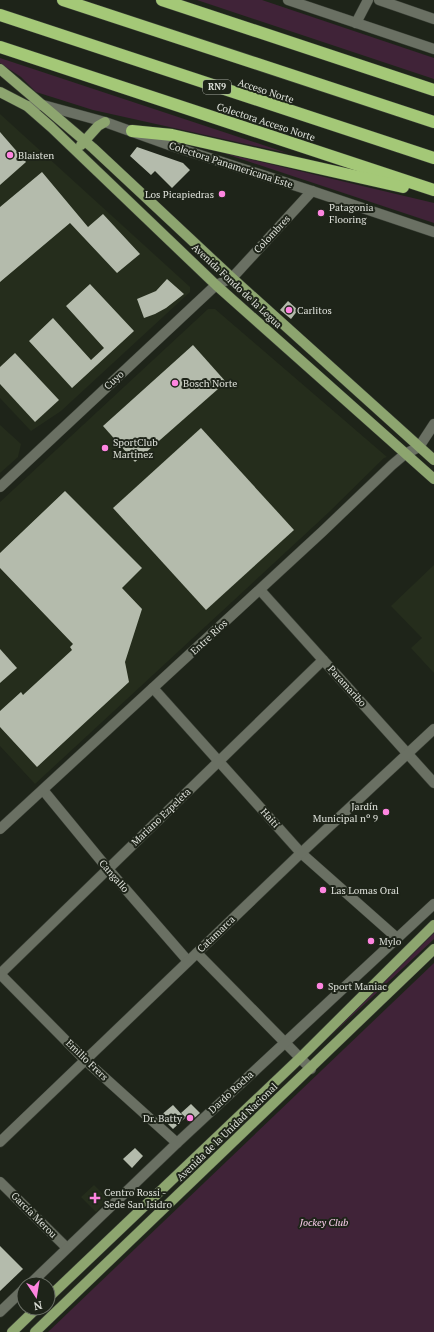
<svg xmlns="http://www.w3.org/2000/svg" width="434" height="1332" font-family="'PT Serif',serif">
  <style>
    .built { fill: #252d1c }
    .green { fill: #402338 }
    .building { fill: #b4bbac }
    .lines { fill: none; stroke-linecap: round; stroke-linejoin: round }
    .minor-casing { stroke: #3b4037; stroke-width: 11 }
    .major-casing { stroke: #3b4037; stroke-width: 11 }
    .highway-casing { stroke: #3b4037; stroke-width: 13 }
    .minor { stroke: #6a7063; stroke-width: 10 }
    .major { stroke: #8da56f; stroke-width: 10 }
    .highway { stroke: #a4c877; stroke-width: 12 }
    .poi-dot { fill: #fe85e0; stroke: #1e2419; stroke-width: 1.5 }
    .labels { text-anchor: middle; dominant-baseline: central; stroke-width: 4; stroke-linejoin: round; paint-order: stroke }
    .shield { fill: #1e2419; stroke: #a4a8a0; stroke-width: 1 }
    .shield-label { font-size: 9px; font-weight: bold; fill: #dee1da }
    .street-label { font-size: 10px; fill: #dee1da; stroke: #1e2419 }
    .poi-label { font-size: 10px; fill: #dee1da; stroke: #1e2419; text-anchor: start }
    .park-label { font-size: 10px; font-style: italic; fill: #fed0ef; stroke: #1e2419 }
  </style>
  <rect width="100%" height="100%" fill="#1e2419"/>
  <g class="built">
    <polygon points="0,114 190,287 190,292 61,411 31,431 0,398"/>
    <polygon points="208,309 215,309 387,457 384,458 327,514 35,784 0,746 0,502"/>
    <polygon points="0,425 21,444 18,457 0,473"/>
    <polygon points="434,565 434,673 411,648 422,638 391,606"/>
    <polygon points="94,1185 108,1199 96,1212 81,1197"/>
  </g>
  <g class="green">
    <polygon points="197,0 262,0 434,58 434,79"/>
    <polygon points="0,58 287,153 93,110 36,92 21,77 0,63"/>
    <polygon points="223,153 434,203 434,223"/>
    <polygon points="434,933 434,939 324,1042"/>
    <polygon points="434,963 434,1332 48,1332"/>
  </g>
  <g class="building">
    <polygon points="0,132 26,162 0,185"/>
    <polygon points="137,147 183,163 190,170 172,188 155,171 151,175 130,156"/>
    <polygon points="42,172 88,227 103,214 140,254 117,273 70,223 0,282 0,207"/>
    <polygon points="167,279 184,294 166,308 155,314 144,318 137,299 156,291"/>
    <polygon points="90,284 134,331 72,388 29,341 53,318 91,360 104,348 66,306"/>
    <polygon points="288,301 298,310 291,319 280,310"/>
    <polygon points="193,345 226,382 135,462 103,426"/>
    <polygon points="15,353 59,400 35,422 0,384 0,367"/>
    <polygon points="201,428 294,530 206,610 113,508"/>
    <polygon points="65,491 142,568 122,588 142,609 125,662 129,682 37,767 0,727 0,711 21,692 23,695 72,650 70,647 73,644 0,568 0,553"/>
    <polygon points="0,649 17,668 0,683"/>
    <polygon points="191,1104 200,1113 190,1122 181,1113"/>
    <polygon points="173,1105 185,1118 173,1129 160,1116"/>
    <polygon points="135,1148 143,1156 132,1168 123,1159"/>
    <polygon points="0,1246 23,1269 0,1291"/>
  </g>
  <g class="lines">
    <defs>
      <g id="minor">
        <polyline points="288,0 434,49"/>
        <polyline points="379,0 434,19"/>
        <polyline points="356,23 368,0"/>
        <polyline points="27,106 43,105 105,122 172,146 312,191 434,232"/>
        <polyline points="0,487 216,285 232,278 312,191"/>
        <polyline points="260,590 434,783"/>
        <polyline points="153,688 301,853 397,938"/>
        <polyline points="43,790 108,869 188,961"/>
        <polyline points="0,829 322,532 392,465 405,454 419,447 434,424"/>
        <polyline points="197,953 311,1069"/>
        <polyline points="0,974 323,660"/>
        <polyline points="0,974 85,1060 177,1143"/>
        <polyline points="0,1142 301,853 434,729"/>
        <polyline points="0,1182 67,1248"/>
        <polyline points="30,1284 177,1143 434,904"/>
        <polyline points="0,1312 24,1289"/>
      </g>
      <g id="major">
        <polyline points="0,69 93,148 232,278 434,460"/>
        <polyline points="0,92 27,106 51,127 216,285 434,479"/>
        <polyline points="81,145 98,126 105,122"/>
        <polyline points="48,1298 300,1058 434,925"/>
        <polyline points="12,1332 37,1308"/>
        <polyline points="35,1332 434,949"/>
      </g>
      <g id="highway">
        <polyline points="63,0 434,122"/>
        <polyline points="162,0 434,90"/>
        <polyline points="0,15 434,158"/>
        <polyline points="0,47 434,190"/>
        <polyline points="132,131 172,135 403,187"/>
      </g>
    </defs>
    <use href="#minor" class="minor-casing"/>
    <use href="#major" class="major-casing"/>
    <use href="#highway" class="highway-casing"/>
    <use href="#minor" class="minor"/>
    <use href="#major" class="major"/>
    <use href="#highway" class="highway"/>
  </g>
  <g class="poi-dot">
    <circle cx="10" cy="155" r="4"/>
    <circle cx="222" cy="194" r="4"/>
    <circle cx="321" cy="213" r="4"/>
    <circle cx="289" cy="310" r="4"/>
    <circle cx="175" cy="383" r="4"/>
    <circle cx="105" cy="448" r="4"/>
    <circle cx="386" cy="812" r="4"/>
    <circle cx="323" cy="890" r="4"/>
    <circle cx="371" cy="941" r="4"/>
    <circle cx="320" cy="986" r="4"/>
    <circle cx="190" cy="1118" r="4"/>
    <path d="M93 1192h4v4h4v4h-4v4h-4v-4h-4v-4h4z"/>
  </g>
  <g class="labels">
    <rect class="shield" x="203" y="80" width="28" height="14" rx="3"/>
    <g class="shield-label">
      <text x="217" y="87">RN9</text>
    </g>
    <g class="street-label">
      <text transform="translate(266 91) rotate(18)">Acceso Norte</text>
      <text transform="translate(266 122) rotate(18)">Colectora Acceso Norte</text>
      <text transform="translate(231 165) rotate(18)">Colectora Panamericana Este</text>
      <text transform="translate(272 234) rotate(-47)">Colombres</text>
      <text transform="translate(237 286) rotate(43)">Avenida Fondo de la Legua</text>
      <text transform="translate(114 380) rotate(-43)">Cuyo</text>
      <text transform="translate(209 637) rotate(-43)">Entre Ríos</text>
      <text transform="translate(347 686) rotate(48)">Paramaribo</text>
      <text transform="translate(161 817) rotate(-44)">Mariano Ezpeleta</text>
      <text transform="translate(270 818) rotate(48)">Haití</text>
      <text transform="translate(114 876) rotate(49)">Cangallo</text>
      <text transform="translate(216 934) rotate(-44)">Catamarca</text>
      <text transform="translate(87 1060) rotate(44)">Emilio Frers</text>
      <text transform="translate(231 1092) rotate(-43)">Dardo Rocha</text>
      <text transform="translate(227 1132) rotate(-44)">Avenida de la Unidad Nacional</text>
      <text transform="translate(34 1215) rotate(45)">García Merou</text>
    </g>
    <g class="poi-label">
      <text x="18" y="155">Blaisten</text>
      <text x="214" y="194" text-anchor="end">Los Picapiedras</text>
      <text x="329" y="207">Patagonia<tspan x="329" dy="12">Flooring</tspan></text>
      <text x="297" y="310">Carlitos</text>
      <text x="183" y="383">Bosch Norte</text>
      <text x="113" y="442">SportClub<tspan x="113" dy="12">Martinez</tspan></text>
      <text x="378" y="806" text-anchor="end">Jardín<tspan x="378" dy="12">Municipal nº 9</tspan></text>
      <text x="331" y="890">Las Lomas Oral</text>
      <text x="379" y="941">Mylo</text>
      <text x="328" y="986">Sport Maniac</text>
      <text x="182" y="1118" text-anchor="end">Dr. Batty</text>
      <text x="104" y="1192">Centro Rossi -<tspan x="104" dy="12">Sede San Isidro</tspan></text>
    </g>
    <g class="park-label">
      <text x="324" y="1222">Jockey Club</text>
    </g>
  </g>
  <g transform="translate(36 1296) rotate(168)"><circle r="19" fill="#1e2419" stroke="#6b7066"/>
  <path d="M0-3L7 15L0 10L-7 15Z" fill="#fe85e0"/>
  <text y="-6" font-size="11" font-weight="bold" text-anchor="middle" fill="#dee1da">N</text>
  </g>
</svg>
